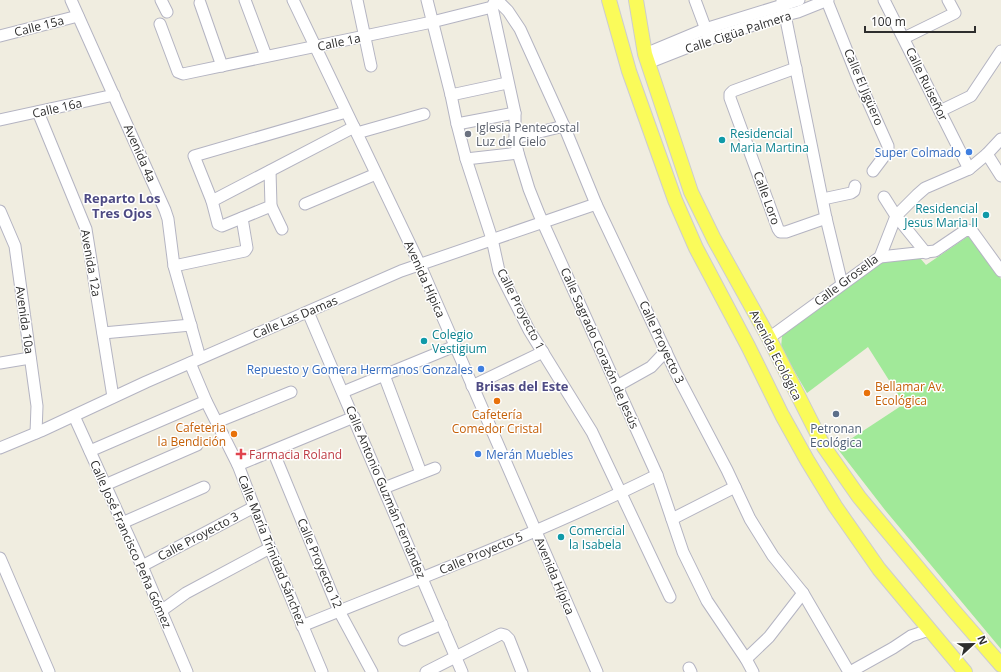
<svg xmlns="http://www.w3.org/2000/svg" width="1001" height="672" font-family="'Open Sans',sans-serif">
  <style>
    .green { fill: #a1e999 }
    .lines { fill: none; stroke-linecap: round; stroke-linejoin: round }
    .minor-casing { stroke: #b4b4c2; stroke-width: 13 }
    .major-casing { stroke: #cdcdcd; stroke-width: 16 }
    .minor { stroke: #fff; stroke-width: 11 }
    .major { stroke: #fafb5a; stroke-width: 14 }
    .worship-dot { fill: #6b7280; stroke: #fff; stroke-width: 1.5 }
    .culture-dot { fill: #0f9aa8; stroke: #fff; stroke-width: 1.5 }
    .shop-dot { fill: #3f7fe0; stroke: #fff; stroke-width: 1.5 }
    .food-dot { fill: #e8710a; stroke: #fff; stroke-width: 1.5 }
    .service-dot { fill: #5c6f8a; stroke: #fff; stroke-width: 1.5 }
    .health-dot { fill: #e0444e; stroke: #fff; stroke-width: 1.5 }
    .labels { text-anchor: middle; dominant-baseline: central; stroke-width: 3; stroke-linejoin: round; paint-order: stroke }
    .street-label { font-size: 12px; fill: #2e2e2e; stroke: #fff }
    .worship-label { font-size: 12px; fill: #5b616d; stroke: #fff; text-anchor: start }
    .culture-label { font-size: 12px; fill: #0d838f; stroke: #fff; text-anchor: start }
    .shop-label { font-size: 12px; fill: #366cbe; stroke: #fff; text-anchor: end }
    .food-label { font-size: 12px; fill: #c56008; stroke: #fff; text-anchor: start }
    .service-label { font-size: 12px; fill: #4e5e75; stroke: #fff }
    .health-label { font-size: 12px; fill: #be3a42; stroke: #fff; text-anchor: start }
    .neighbourhood-label { font-size: 13px; font-weight: bold; fill: #4d4a83; stroke: #fff }
  </style>
  <rect width="100%" height="100%" fill="#f0ede0"/>
  <polygon class="green" points="970,235 1001,279 1001,649 885,510 837,448 904,404 868,347 807,393 781,348 782,336 789,328 883,262 920,258 926,265"/>
  <g class="lines">
    <defs>
      <g id="minor">
        <polyline points="71,0 165,210 168,219 174,266 200,358"/>
        <polyline points="161,0 167,12"/>
        <polyline points="245,0 266,56"/>
        <polyline points="293,0 420,265 597,672"/>
        <polyline points="357,0 371,66"/>
        <polyline points="427,0 451,95 457,124 466,159 492,239 499,271 529,330 592,432 670,597"/>
        <polyline points="497,0 508,11 520,29 564,126 596,204 676,373 727,470 750,519 773,556 803,593 849,672"/>
        <polyline points="695,0 708,35"/>
        <polyline points="782,0 826,218 842,284"/>
        <polyline points="884,0 969,169"/>
        <polyline points="827,1 859,81 888,146 888,151 873,171"/>
        <polyline points="200,3 222,66"/>
        <polyline points="492,7 515,113 515,138 518,153 529,189 539,214 657,475 683,552 707,601 746,659 753,672"/>
        <polyline points="160,24 178,72 183,74 432,22 492,7 495,1"/>
        <polyline points="0,36 78,16"/>
        <polyline points="904,38 955,13 948,0"/>
        <polyline points="645,54 705,29 799,0"/>
        <polyline points="648,63 709,39 786,15 798,12 828,0"/>
        <polyline points="796,68 733,91 730,94 730,98 778,229 780,232 786,232 826,218"/>
        <polyline points="451,95 507,83"/>
        <polyline points="940,111 971,96 1001,51"/>
        <polyline points="38,112 86,229 113,397"/>
        <polyline points="0,120 114,95"/>
        <polyline points="457,124 515,113"/>
        <polyline points="357,133 424,114"/>
        <polyline points="515,138 564,126"/>
        <polyline points="987,154 1001,176"/>
        <polyline points="466,159 518,153"/>
        <polyline points="270,171 271,206 222,226 218,224 212,201 194,156 346,112"/>
        <polyline points="884,197 896,216 926,253"/>
        <polyline points="823,199 851,193 854,191 855,186"/>
        <polyline points="212,201 354,127"/>
        <polyline points="305,204 376,174"/>
        <polyline points="271,206 282,229"/>
        <polyline points="0,211 15,246 37,406 36,433"/>
        <polyline points="880,257 935,251 966,230 972,231 1001,271"/>
        <polyline points="174,266 245,251 247,248 242,218"/>
        <polyline points="308,312 462,672"/>
        <polyline points="103,333 191,325"/>
        <polyline points="769,338 880,257 896,216 917,195 925,188 969,169 987,154 1001,139"/>
        <polyline points="0,363 30,358"/>
        <polyline points="190,363 206,401 238,465 270,548 322,672"/>
        <polyline points="384,375 421,473"/>
        <polyline points="472,386 543,352"/>
        <polyline points="617,386 651,367 666,351"/>
        <polyline points="343,392 455,346"/>
        <polyline points="74,416 142,566 187,672"/>
        <polyline points="217,422 291,392"/>
        <polyline points="0,448 41,431 146,382 401,271 596,204"/>
        <polyline points="90,451 206,401"/>
        <polyline points="273,451 339,611 372,672"/>
        <polyline points="238,465 354,417"/>
        <polyline points="105,485 197,445"/>
        <polyline points="384,488 435,468"/>
        <polyline points="672,519 735,487"/>
        <polyline points="122,523 204,487"/>
        <polyline points="0,558 49,672"/>
        <polyline points="142,566 254,507"/>
        <polyline points="161,611 186,593 270,548"/>
        <path d="M302,626C421,578 542,532 657,475"/>
        <polyline points="404,640 442,624"/>
        <polyline points="746,659 769,637 803,593"/>
        <polyline points="689,668 691,672"/>
        <polyline points="426,672 501,634 505,635 509,639 522,672"/>
        <polyline points="850,672 893,648 911,636 929,630"/>
      </g>
      <g id="major">
        <polyline points="609,0 629,71 675,200 696,248 748,346 782,415 807,460 835,506 879,569 965,672"/>
        <polyline points="636,0 645,54 691,192 714,239 769,338 824,447 859,497 954,611 1001,665"/>
      </g>
    </defs>
    <use href="#minor" class="minor-casing"/>
    <use href="#major" class="major-casing"/>
    <use href="#minor" class="minor"/>
    <use href="#major" class="major"/>
  </g>
  <circle class="worship-dot" cx="468" cy="134" r="4"/>
  <g class="culture-dot">
    <circle cx="722" cy="140" r="4"/>
    <circle cx="986" cy="215" r="4"/>
    <circle cx="424" cy="341" r="4"/>
    <circle cx="561" cy="537" r="4"/>
  </g>
  <g class="shop-dot">
    <circle cx="969" cy="152" r="4"/>
    <circle cx="481" cy="369" r="4"/>
    <circle cx="478" cy="454" r="4"/>
  </g>
  <g class="food-dot">
    <circle cx="867" cy="393" r="4"/>
    <circle cx="497" cy="401" r="4"/>
    <circle cx="234" cy="434" r="4"/>
  </g>
  <circle class="service-dot" cx="836" cy="414" r="4"/>
  <path class="health-dot" d="M239 448h4v4h4v4h-4v4h-4v-4h-4v-4h4z"/>
  <g class="labels">
    <g class="street-label">
      <text transform="translate(39 26) rotate(-14)">Calle 15a</text>
      <text transform="translate(738 32) rotate(-18)">Calle Cigüa Palmera</text>
      <text transform="translate(339 42) rotate(-12)">Calle 1a</text>
      <text transform="translate(927 84) rotate(64)">Calle Ruiseñor</text>
      <text transform="translate(864 87) rotate(67)">Calle El Jigüero</text>
      <text transform="translate(57 108) rotate(-13)">Calle 16a</text>
      <text transform="translate(140 153) rotate(66)">Avenida 4a</text>
      <text transform="translate(767 198) rotate(70)">Calle Loro</text>
      <text transform="translate(91 263) rotate(80)">Avenida 12a</text>
      <text transform="translate(425 279) rotate(66)">Avenida Hípica</text>
      <text transform="translate(846 280) rotate(-37)">Calle Grosella</text>
      <text transform="translate(521 309) rotate(63)">Calle Proyecto 1</text>
      <text transform="translate(295 317) rotate(-23)">Calle Las Damas</text>
      <text transform="translate(25 320) rotate(82)">Avenida 10a</text>
      <text transform="translate(662 342) rotate(65)">Calle Proyecto 3</text>
      <text transform="translate(600 348) rotate(66)">Calle Sagrado Corazón de Jesús</text>
      <text transform="translate(776 355) rotate(63)">Avenida Ecológica</text>
      <text transform="translate(386 492) rotate(67)">Calle Antonio Guzmán Fernández</text>
      <text transform="translate(198 536) rotate(-28)">Calle Proyecto 3</text>
      <text transform="translate(131 544) rotate(66)">Calle José Francisco Peña Gómez</text>
      <text transform="translate(272 550) rotate(68)">Calle María Trinidad Sánchez</text>
      <text transform="translate(481 553) rotate(-23)">Calle Proyecto 5</text>
      <text transform="translate(320 563) rotate(67)">Calle Proyecto 12</text>
      <text transform="translate(555 576) rotate(67)">Avenida Hípica</text>
    </g>
    <g class="worship-label">
      <text x="476" y="127">Iglesia Pentecostal<tspan x="476" dy="14">Luz del Cielo</tspan></text>
    </g>
    <g class="culture-label">
      <text x="730" y="133">Residencial<tspan x="730" dy="14">Maria Martina</tspan></text>
      <text x="978" y="208" text-anchor="end">Residencial<tspan x="978" dy="14">Jesus Maria II</tspan></text>
      <text x="432" y="334">Colegio<tspan x="432" dy="14">Vestigium</tspan></text>
      <text x="569" y="530">Comercial<tspan x="569" dy="14">la Isabela</tspan></text>
    </g>
    <g class="shop-label">
      <text x="961" y="152">Super Colmado</text>
      <text x="473" y="369">Repuesto y Gomera Hermanos Gonzales</text>
      <text x="486" y="454" text-anchor="start">Merán Muebles</text>
    </g>
    <g class="food-label">
      <text x="875" y="386">Bellamar Av.<tspan x="875" dy="14">Ecológica</tspan></text>
      <text x="497" y="414" text-anchor="middle">Cafetería<tspan x="497" dy="14">Comedor Cristal</tspan></text>
      <text x="226" y="427" text-anchor="end">Cafeteria<tspan x="226" dy="14">la Bendición</tspan></text>
    </g>
    <g class="service-label">
      <text x="836" y="428">Petronan<tspan x="836" dy="14">Ecológica</tspan></text>
    </g>
    <g class="health-label">
      <text x="249" y="454">Farmacia Roland</text>
    </g>
    <g class="neighbourhood-label">
      <text x="122" y="198">Reparto Los<tspan x="122" dy="15">Tres Ojos</tspan></text>
      <text x="522" y="386">Brisas del Este</text>
    </g>
  </g>
  <g transform="translate(973 644) rotate(68)" stroke="#ffffff" stroke-width="3" paint-order="stroke">
  <path d="M0-3L7 15L0 10L-7 15Z" fill="#2e2e2e"/>
  <text y="-6" font-size="11" font-weight="bold" text-anchor="middle" fill="#2e2e2e">N</text>
  </g>
  <path d="M865 26v6h110v-6" fill="none" stroke="#2e2e2e" stroke-width="2"/>
  <text x="871" y="26" font-size="12" fill="#2e2e2e" stroke="#ffffff" stroke-width="3" paint-order="stroke">100 m</text>
</svg>
